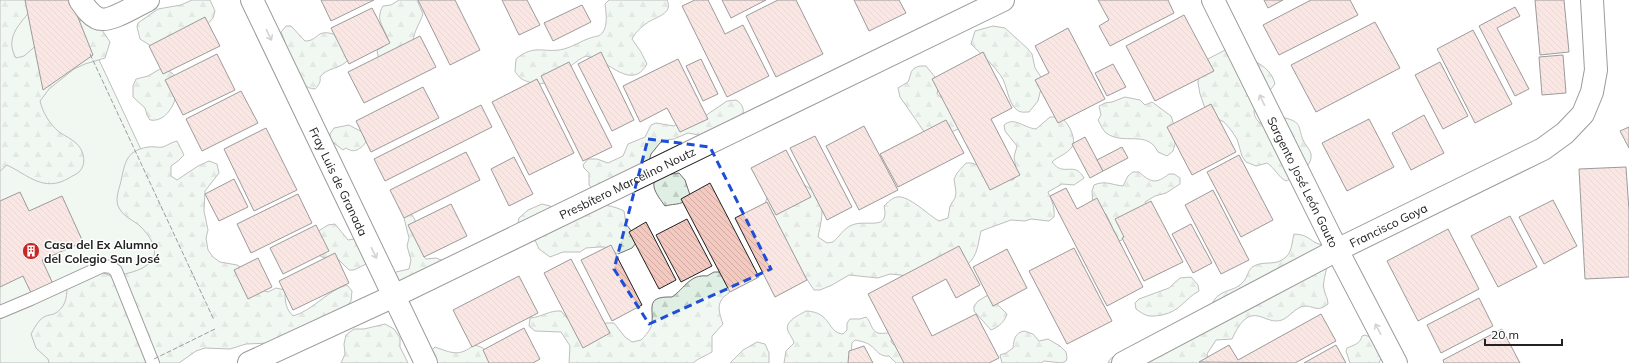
<svg xmlns="http://www.w3.org/2000/svg" width="1629" height="363" font-family="Mulish,sans-serif">
  <style>
    .green { fill: #e0efe3; stroke: #6f6f6f }
    .forest { fill: url(#forest-firs); stroke: #6f6f6f }
    .building { fill: url(#building-back-hatch); stroke: #222 }
    .lines { fill: none; stroke-linecap: round; stroke-linejoin: round }
    .lane-casing { stroke: #222; stroke-width: 14 }
    .street-casing { stroke: #222; stroke-width: 24 }
    .secondary-casing { stroke: #222; stroke-width: 24 }
    .lane { stroke: #fff; stroke-width: 12 }
    .street { stroke: #fff; stroke-width: 22 }
    .secondary { stroke: #fff; stroke-width: 22 }
    .fence { stroke: #222; stroke-width: 1; stroke-dasharray: 5 2; stroke-linecap: butt }
    .oneway { stroke: #9c9c9c }
    .marked { fill: none; stroke: #1d4ed8; stroke-width: 3; stroke-dasharray: 8 5; stroke-linejoin: round }
    .labels { text-anchor: middle; dominant-baseline: central; stroke-width: 3; stroke-linejoin: round; paint-order: stroke }
    .street-label { font-size: 12px; fill: #222; stroke: #fff }
    .poi-label { font-size: 12px; font-weight: bold; fill: #222; stroke: #fff; text-anchor: start }
  </style>
  <defs>
    <pattern id="forest-firs" width="22" height="20" patternUnits="userSpaceOnUse"><rect width="22" height="20" fill="#e0efe3"/><path d="M5 1l3.5 6h-7zM16 11l3.5 6h-7z" fill="#c0cdc2"/></pattern>
    <pattern id="building-back-hatch" width="6" height="6" patternUnits="userSpaceOnUse"><rect width="6" height="6" fill="#f3c9c0"/><path d="M-1 5l2 2M0 0l6 6M5-1l2 2" fill="none" stroke="#d0aca5"/></pattern>
  </defs>
  <rect width="100%" height="100%" fill="#fff"/>
  <polygon class="green" points="0,0 71,0 226,331 155,363 0,363"/>
  <g class="forest">
    <path d="M0,0H35L36,4C23,21 3,36 16,58L24,56L39,43L73,22L91,19L98,24L110,42L105,58L85,64L74,69L49,89L40,101C43,113 49,123 59,132C65,136 72,139 77,144C84,151 87,164 79,172C77,174 72,176 69,178C44,193 28,175 7,165L0,171Z"/>
    <polygon points="192,0 210,0 215,11 213,18 205,27 151,46 140,39 137,27 138,23 158,9 181,5"/>
    <path d="M399,0H417L423,14C420,23 414,31 413,41L379,61L377,50L383,47L388,39C383,25 375,20 383,6L391,5Z"/>
    <path d="M609,0H667C674,14 655,17 647,23C641,27 635,33 632,39L641,52L647,64C636,84 620,73 606,64C600,60 593,58 586,56C567,64 552,91 529,82C522,80 519,78 515,71L516,59C535,43 544,54 564,49C572,47 581,41 590,38C595,36 600,37 603,32C608,25 606,11 605,4Z"/>
    <path d="M286,26H291L305,41C313,41 315,37 320,34C326,31 332,34 337,35L349,59C340,70 327,67 320,77C321,82 319,85 315,89C296,88 291,63 284,48L285,42L281,32Z"/>
    <path d="M993,26L1005,28L1028,49L1032,54L1035,68L1043,80L1038,101L1029,112C1024,112 1021,113 1017,110C1007,102 1008,86 1001,76C993,64 982,55 971,44L975,31Z"/>
    <path d="M1227,49C1245,57 1270,63 1275,84L1254,110C1254,118 1258,122 1264,126L1285,118C1302,122 1298,127 1303,140C1305,145 1310,149 1311,154C1313,167 1295,177 1286,181C1278,177 1275,168 1267,163L1256,166L1246,162L1242,156L1237,139L1231,130L1224,122L1214,117L1206,111L1200,94L1198,83L1199,70L1204,61Z"/>
    <path d="M920,66H926L939,82L937,94L948,103L961,128L951,132L925,133L900,97L898,88L908,82C912,73 909,69 920,66Z"/>
    <path d="M160,69C164,70 170,71 172,73C185,84 172,124 150,120L147,115L145,108L133,97V86L136,79L148,76Z"/>
    <path d="M1125,97L1140,100L1145,105L1152,102L1171,116L1174,125L1175,144L1173,151L1167,156L1158,152C1147,129 1124,146 1106,133C1103,130 1100,124 1098,120L1101,115L1099,106L1105,103L1112,102Z"/>
    <path d="M736,100C743,104 744,109 743,117L704,136L688,133L674,139L665,140L660,143L651,154L648,165L596,194L589,185V173L584,168L583,165L588,159H597L608,163L623,156L628,144L645,137L651,125L656,123L674,126L683,119L702,118L727,101Z"/>
    <path d="M1050,117C1054,117 1059,117 1063,119C1069,124 1077,140 1072,147C1067,154 1057,157 1052,162C1064,178 1074,160 1084,178L1074,185L1062,184L1048,192C1052,201 1055,207 1054,217L1049,221L1031,219L1025,221L1011,220L981,231C978,243 978,256 967,265L910,276L890,274L878,278L849,275L832,285L820,290H814L802,272L765,203L767,198L802,184C828,196 823,213 818,237L827,243L833,242C840,236 843,229 852,225C867,219 890,232 884,206C888,202 892,198 897,197C909,195 928,215 939,221L948,218L950,206L955,198L956,192L954,179L957,173L966,163H972L977,165L1000,179L1013,180L1017,174L1014,157L1017,146L1005,131L1004,125C1014,116 1024,128 1036,129Z"/>
    <path d="M349,125L362,132L366,142C361,149 354,154 346,148L343,150L330,140V134L334,128Z"/>
    <path d="M177,141L184,155L178,161L171,166V176L177,180L198,166L209,161L217,164L219,173L205,191L204,211L208,230L206,238L208,250L213,257L220,262L237,265L244,269L259,289L268,292L276,288L285,290C285,301 285,308 293,316C314,310 326,291 347,285L352,291L351,301L345,309L270,343L246,344L230,349L205,348L196,351L179,363H49L48,359L36,348L31,334C34,329 38,320 44,317C47,315 51,315 54,314C65,308 67,299 67,287L102,272L110,276C144,273 173,259 140,226C133,220 124,217 119,208C115,201 118,192 120,185C125,165 124,151 148,147C153,146 159,148 163,147C168,145 172,142 177,141Z"/>
    <path d="M1133,172H1139C1151,183 1156,184 1169,174H1174L1180,178V184L1166,193L1155,196L1145,202L1147,207L1122,240L1119,241L1106,214L1093,207L1092,191L1094,185C1105,180 1112,185 1123,186L1128,176Z"/>
    <path d="M679,173L685,180L690,195C684,206 676,203 665,206C657,195 644,179 666,175C670,174 674,174 679,173Z"/>
    <path d="M542,204L550,206L553,208C577,206 603,200 624,211L626,224L636,237V243L632,248L618,254L605,247H599L586,248L580,252H563L550,257L539,249L534,238L518,223L519,218L528,210Z"/>
    <polygon points="409,214 412,215 415,220 424,257 426,259 436,258 444,261 401,288 394,274 396,272 409,269 411,260 407,246 409,238 404,218"/>
    <polygon points="335,224 348,240 361,238 372,261 354,270 349,270 339,260 322,257 316,253 317,232 328,225"/>
    <path d="M1294,234C1307,235 1306,237 1316,243C1318,244 1320,244 1322,245C1336,254 1321,277 1324,289C1325,295 1328,298 1328,304C1318,312 1316,307 1306,306C1296,306 1290,317 1282,320C1272,323 1267,318 1258,316C1244,313 1237,329 1232,339L1216,340L1207,354L1209,363H1108C1111,355 1119,355 1126,353L1211,306C1219,287 1233,294 1244,281C1248,276 1248,269 1254,266C1265,260 1275,267 1286,257C1292,252 1292,241 1294,234Z"/>
    <path d="M714,272H722L731,284L729,293C716,301 718,310 723,324L712,336V352C706,356 698,358 693,363H569L570,346L561,332L535,331L529,326L530,318C542,317 550,310 561,311L567,318H575L598,327L606,323H614L625,337L632,342L641,340C644,337 649,332 651,327C656,311 642,296 672,297C685,288 690,274 707,276Z"/>
    <path d="M1191,277L1198,285L1199,291C1184,299 1181,311 1162,315C1149,317 1147,317 1136,309L1135,303L1139,299L1169,288L1180,278Z"/>
    <path d="M988,295L1007,314C1005,321 999,327 991,330L974,311V306L978,301Z"/>
    <path d="M806,311C832,312 827,333 843,334L847,330V323L850,319H860L866,317C871,321 871,331 878,333C880,334 885,333 888,333L892,337L891,342L896,347L905,363H896L889,356C879,357 877,350 870,345C866,342 860,341 855,340L852,343L850,363H784L786,351L794,343C793,338 790,336 788,331C784,321 799,315 806,311Z"/>
    <polygon points="385,324 394,329 400,338 400,347 408,363 341,363 345,354 344,344 346,335 354,329 364,329"/>
    <path d="M1024,331L1033,334L1039,341L1048,339L1060,346L1066,352L1067,358L1066,361L1062,363L1044,361L1041,363H1002L1000,355L1006,353L1013,348C1014,339 1015,333 1024,331Z"/>
    <path d="M1365,335L1370,337L1382,356L1379,363H1350L1346,351L1347,348C1354,345 1360,344 1362,336Z"/>
    <polygon points="757,342 765,344 769,353 769,363 730,363 743,350"/>
    <path d="M474,345C485,347 489,352 491,363H419L435,347C452,353 459,357 474,345Z"/>
  </g>
  <g class="building">
    <polygon points="25,0 71,0 93,55 43,90"/>
    <polygon points="321,0 374,0 331,21"/>
    <polygon points="418,0 455,0 480,50 450,65"/>
    <polygon points="502,0 527,0 540,25 519,35"/>
    <polygon points="695,0 708,0 725,34 743,25 769,76 727,97 682,6"/>
    <polygon points="722,0 766,0 731,18"/>
    <polygon points="778,0 796,0 823,54 776,77 746,16"/>
    <polygon points="854,0 899,0 906,13 869,31"/>
    <polygon points="1098,0 1168,0 1174,13 1110,46 1099,26 1109,20"/>
    <polygon points="1264,0 1283,0 1268,8"/>
    <polygon points="1311,0 1350,0 1358,15 1279,55 1263,25"/>
    <polygon points="1535,0 1564,0 1569,52 1540,55"/>
    <polygon points="582,5 591,22 553,41 544,23"/>
    <polygon points="1515,7 1520,16 1497,28 1529,89 1515,96 1479,26"/>
    <polygon points="372,8 390,43 349,64 331,28"/>
    <polygon points="1184,15 1214,71 1155,101 1126,46"/>
    <polygon points="205,17 220,46 163,74 149,46"/>
    <polygon points="1375,22 1400,68 1316,112 1291,65"/>
    <polygon points="1068,28 1105,99 1058,123 1035,80 1049,73 1035,46"/>
    <polygon points="1473,30 1512,104 1475,123 1437,49"/>
    <polygon points="420,36 436,67 364,103 348,72"/>
    <polygon points="601,52 634,120 612,131 578,64"/>
    <polygon points="983,52 1012,108 991,119 1020,175 990,190 932,79"/>
    <polygon points="217,54 235,90 183,115 165,80"/>
    <polygon points="1563,55 1566,93 1542,95 1539,57"/>
    <polygon points="678,59 708,119 680,132 667,108 640,122 623,86"/>
    <polygon points="701,59 718,94 703,101 686,66"/>
    <polygon points="569,62 612,147 583,161 541,76"/>
    <polygon points="1440,62 1468,116 1443,129 1415,75"/>
    <polygon points="1113,64 1126,87 1107,96 1095,73"/>
    <polygon points="537,79 574,153 529,175 492,102"/>
    <polygon points="423,87 439,118 371,152 356,121"/>
    <polygon points="241,91 258,123 202,151 186,119"/>
    <polygon points="1211,104 1236,152 1192,175 1167,127"/>
    <polygon points="481,105 492,127 385,181 374,159"/>
    <polygon points="1424,115 1444,153 1411,170 1392,133"/>
    <polygon points="1369,119 1394,167 1347,191 1322,143"/>
    <polygon points="946,120 964,153 898,187 880,154"/>
    <polygon points="864,126 898,190 859,210 826,146"/>
    <polygon points="1629,127 1629,148 1620,131"/>
    <polygon points="266,128 297,190 254,211 224,149"/>
    <polygon points="815,136 852,207 827,220 790,148"/>
    <polygon points="1085,137 1103,171 1090,178 1072,144"/>
    <polygon points="1122,147 1128,158 1103,171 1097,160"/>
    <polygon points="786,150 811,197 776,215 751,168"/>
    <polygon points="466,152 480,180 404,218 390,190"/>
    <polygon points="1239,155 1273,220 1241,237 1207,172"/>
    <polygon points="514,157 533,194 509,206 491,169"/>
    <polygon points="1626,167 1629,211 1629,277 1585,279 1579,169"/>
    <polygon points="234,179 248,207 219,221 205,194"/>
    <polygon points="710,183 759,277 730,292 681,199"/>
    <polygon points="1066,188 1077,209 1097,198 1143,287 1107,306 1050,196"/>
    <polygon points="1213,190 1249,260 1221,274 1185,205"/>
    <polygon points="20,192 29,211 62,196 83,242 42,260 54,286 32,295 23,276 0,287 0,201"/>
    <polygon points="298,194 312,223 251,253 237,224"/>
    <polygon points="1553,200 1577,246 1544,264 1519,217"/>
    <polygon points="1151,201 1183,262 1144,281 1122,238 1124,237 1115,219"/>
    <polygon points="767,202 807,280 775,297 735,218"/>
    <polygon points="451,204 467,236 424,257 408,225"/>
    <polygon points="1510,216 1537,267 1498,287 1471,236"/>
    <polygon points="687,219 712,266 681,282 656,235"/>
    <polygon points="646,222 676,280 659,289 629,232"/>
    <polygon points="1191,224 1212,263 1193,273 1172,234"/>
    <polygon points="316,225 329,251 283,274 270,248"/>
    <polygon points="1448,229 1479,289 1418,321 1387,261"/>
    <polygon points="611,245 642,305 612,321 581,260"/>
    <polygon points="959,246 980,285 956,298 946,279 912,297 932,336 976,314 999,358 989,363 904,363 868,294"/>
    <polygon points="1074,248 1112,321 1067,344 1029,271"/>
    <polygon points="1007,249 1027,288 993,306 973,267"/>
    <polygon points="335,253 349,283 293,310 279,281"/>
    <polygon points="258,258 272,287 248,299 234,270"/>
    <polygon points="571,259 610,333 583,348 544,273"/>
    <polygon points="519,276 538,313 472,347 453,310"/>
    <polygon points="1479,298 1493,326 1441,353 1427,325"/>
    <polygon points="1321,314 1336,341 1295,363 1199,362 1229,345 1238,360"/>
    <polygon points="524,328 540,359 533,363 489,363 483,350"/>
    <polygon points="1502,329 1520,363 1444,363 1443,360"/>
    <polygon points="1336,345 1346,363 1304,363"/>
    <polygon points="864,346 873,363 848,363 849,351"/>
  </g>
  <g class="lines">
    <defs>
      <polyline id="lane" points="0,312 31,299 103,266 111,267 116,271 153,363"/>
      <g id="street">
        <path d="M80,0C85,7 89,14 97,18C108,24 137,5 148,0"/>
        <path id="s1" d="M249,363L394,296L1003,0"/>
        <path id="s2" d="M1123,363L1337,250L1543,149L1565,133L1583,114L1592,92L1596,70L1592,0"/>
      </g>
      <g id="secondary">
        <path id="s3" d="M252,0L426,363"/>
        <path id="s4" d="M1213,0L1337,250L1396,363"/>
      </g>
    </defs>
    <use href="#lane" class="lane-casing"/>
    <use href="#street" class="street-casing"/>
    <use href="#secondary" class="secondary-casing"/>
    <use href="#lane" class="lane"/>
    <use href="#street" class="street"/>
    <use href="#secondary" class="secondary"/>
    <g class="fence">
      <polyline points="90,54 214,320"/>
      <polyline points="154,359 215,329"/>
    </g>
  </g>
  <defs><path id="oneway-shaft" d="M-6 0H5M1.5-3L5.5 0L1.5 3" fill="none" stroke-width="1.6" stroke-linecap="round" stroke-linejoin="round"/></defs>
  <g class="oneway">
    <use href="#oneway-shaft" transform="translate(269 35) rotate(64)"/>
    <use href="#oneway-shaft" transform="translate(1262 100) rotate(-116)"/>
    <use href="#oneway-shaft" transform="translate(374 253) rotate(64)"/>
    <use href="#oneway-shaft" transform="translate(1378 329) rotate(-118)"/>
  </g>
  <path d="M0 0H1629V363H0ZM648,139L710,147L771,269L649,324L614,269Z" fill="#fff" fill-opacity=".55" fill-rule="evenodd"/>
  <path class="marked" d="M648,139L710,147L771,269L649,324L614,269Z"/>
  <defs>
    <symbol id="building-disc" viewBox="-11 -11 22 22"><circle r="9.5" fill="#c62828" stroke="#fff"/><path d="M-4-6H4V6H1V3H-1V6H-4ZM-2.5-4.3h1.7v1.8h-1.7ZM.8-4.3h1.7v1.8H.8ZM-2.5-1h1.7V.8h-1.7ZM.8-1h1.7V.8H.8Z" fill="#fff"/></symbol>
  </defs>
  <g fill-rule="evenodd">
    <use href="#building-disc" x="21" y="241" width="20" height="20"/>
  </g>
  <g class="labels">
    <g class="street-label">
      <text stroke="none"><textPath href="#s3" startOffset="201">Fray Luis de Granada</textPath></text>
      <text stroke="none"><textPath href="#s4" startOffset="203">Sargento José León Gauto</textPath></text>
      <text stroke="none"><textPath href="#s1" startOffset="419">Presbítero Marcelino Noutz</textPath></text>
      <text stroke="none"><textPath href="#s2" startOffset="299">Francisco Goya</textPath></text>
    </g>
    <g class="poi-label">
      <text x="44" y="244">Casa del Ex Alumno<tspan x="44" dy="14">del Colegio San José</tspan></text>
    </g>
  </g>
  <path d="M1485 339v6h77v-6" fill="none" stroke="#222222" stroke-width="2"/>
  <text x="1491" y="339" font-size="12" fill="#222222" stroke="#ffffff" stroke-width="3" paint-order="stroke">20 m</text>
</svg>
